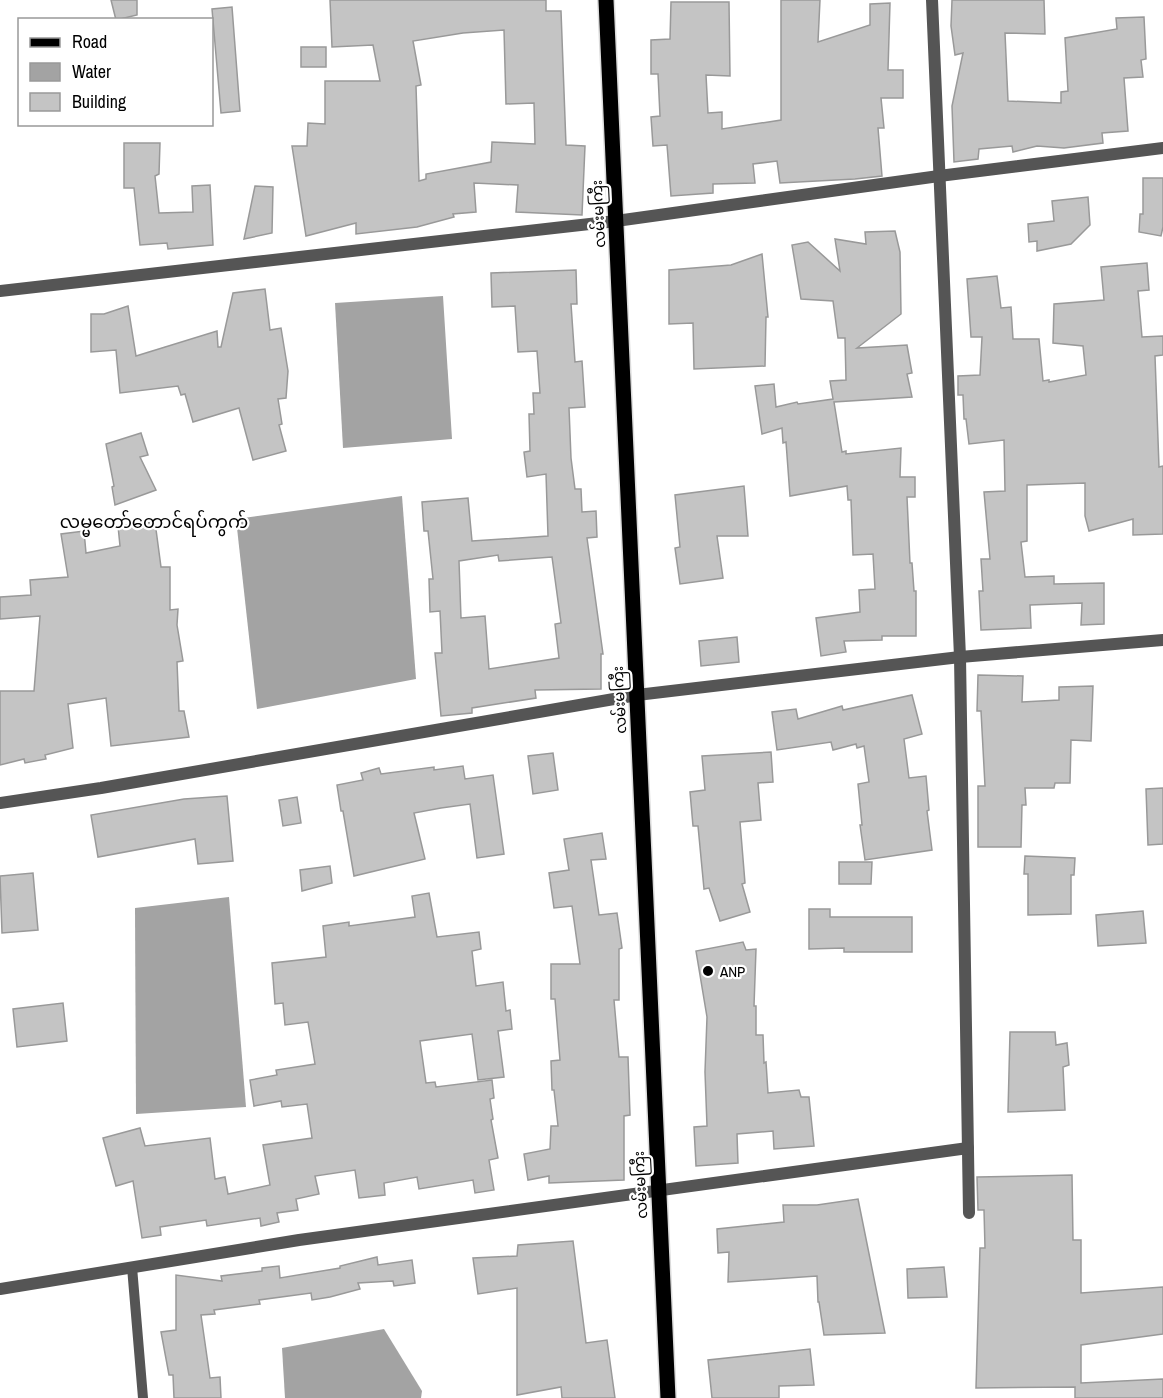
<svg xmlns="http://www.w3.org/2000/svg" width="1163" height="1398" font-family="'Archivo Narrow','Noto Sans Myanmar',sans-serif">
  <style>
    .water { fill: #a3a3a3 }
    .building { fill: #c4c4c4; stroke: #999; stroke-width: 1.5; fill-rule: evenodd }
    .lines { fill: none; stroke-linecap: round; stroke-linejoin: round }
    .primary-casing { stroke: #dbdbdb; stroke-width: 18 }
    .service { stroke: #555; stroke-width: 10 }
    .minor { stroke: #555; stroke-width: 12 }
    .primary { stroke: #000; stroke-width: 15 }
    .poi-dot { fill: #000; stroke: #fff; stroke-width: 2 }
    .labels { text-anchor: middle; dominant-baseline: central; stroke-width: 4.5; stroke-linejoin: round; paint-order: stroke }
    .street-label { font-size: 15px; fill: #000; stroke: #fff }
    .poi-label { font-size: 15px; fill: #000; stroke: #fff; text-anchor: start }
    .quarter-label { font-size: 18px; fill: #000; stroke: #fff }
  </style>
  <rect width="100%" height="100%" fill="#fff"/>
  <g class="water">
    <polygon points="443,296 452,439 343,448 335,303"/>
    <polygon points="402,496 416,679 257,709 236,519"/>
    <polygon points="229,897 246,1107 136,1114 135,908"/>
    <polygon points="384,1329 422,1391 421,1398 285,1398 282,1348"/>
  </g>
  <g class="building">
    <polygon points="111,0 137,0 137,15 116,20"/>
    <path d="M330,0H546V11H561L566,145L585,146L582,215L516,212L518,185L474,183L476,212L453,214L454,217L417,227L356,234V223L306,236L292,146H307L308,123L325,124V81H380L373,45L332,47ZM504,30L506,104L534,103L535,144L492,142L491,162L426,174V179L419,181L416,86L421,85L413,41L463,33Z"/>
    <polygon points="781,0 820,0 818,42 870,25 870,4 890,3 888,70 903,70 903,98 881,98 884,128 878,128 882,176 855,179 780,183 777,161 753,164 755,183 713,184 713,193 671,196 667,145 653,146 651,117 660,116 658,74 651,74 651,40 670,39 671,2 729,2 730,76 706,75 708,113 722,112 722,129 781,120"/>
    <polygon points="952,0 1044,0 1045,34 1005,33 1008,101 1061,103 1061,92 1068,91 1065,38 1117,29 1116,18 1144,17 1146,59 1141,60 1143,77 1124,78 1128,131 1102,133 1103,143 1064,148 1037,146 1013,152 1012,146 979,149 978,159 954,162 952,106 963,53 955,55 951,26"/>
    <polygon points="232,7 240,111 221,113 212,9"/>
    <rect x="301" y="47" width="25" height="20"/>
    <polygon points="124,143 160,143 159,174 155,176 159,213 193,212 192,186 210,185 213,245 168,249 167,243 140,245 134,188 124,188"/>
    <polygon points="1143,178 1163,178 1163,227 1161,236 1139,232 1140,214 1143,214"/>
    <polygon points="255,186 273,187 272,233 244,239"/>
    <polygon points="1088,197 1090,225 1071,244 1037,251 1037,241 1029,242 1028,224 1054,221 1052,201"/>
    <polygon points="895,231 900,252 901,314 857,348 907,345 912,373 907,374 912,397 834,402 842,452 846,451 846,454 901,448 900,477 915,477 915,497 907,497 910,563 912,563 914,591 916,591 916,636 882,636 882,640 844,641 846,652 821,656 816,618 860,612 859,590 875,589 873,554 853,555 851,500 848,500 847,486 790,496 786,442 783,443 782,428 762,434 755,386 774,384 776,407 797,402 798,404 833,399 830,381 846,380 845,338 838,338 833,301 801,299 792,245 808,242 840,271 835,239 866,244 865,232"/>
    <polygon points="762,254 768,317 766,317 765,366 694,369 693,323 669,324 669,270 731,265"/>
    <polygon points="1147,263 1149,290 1138,291 1142,337 1163,336 1163,355 1155,356 1159,467 1163,466 1163,534 1133,535 1133,519 1089,531 1085,516 1085,483 1027,485 1027,541 1021,542 1025,577 1054,576 1054,584 1104,583 1104,624 1081,625 1082,603 1030,605 1031,628 981,630 979,591 983,591 981,559 990,559 984,492 1005,491 1004,440 969,444 966,419 964,419 963,395 958,395 958,376 980,375 982,337 971,337 967,279 997,276 1001,308 1011,307 1013,339 1039,339 1043,381 1049,380 1049,382 1086,375 1083,346 1053,343 1054,304 1104,300 1101,267"/>
    <path d="M576,270L577,304H571L575,362L582,361L585,407L569,408L571,458L575,489H581L582,512L596,511L597,537L587,538L603,654H601V689L535,690L536,698L472,708V713L441,716L435,653H442L440,611L430,612L429,579H433L428,531H424L422,502L468,498L472,541L548,536L546,474L527,477L524,452L530,451L529,414H534L533,393H540L537,351L518,352L515,306L492,307L491,273ZM498,555L499,561L552,557L561,623L555,624L559,658L489,669L485,616L461,618L459,561Z"/>
    <polygon points="265,289 270,330 281,328 288,371 286,398 278,399 282,424 279,425 286,451 253,460 239,408 193,422 185,394 181,395 178,386 120,393 116,350 91,352 91,314 104,314 128,306 136,356 217,331 218,347 221,347 233,293"/>
    <polygon points="141,433 148,455 140,457 156,490 115,505 112,487 114,486 106,444"/>
    <polygon points="744,486 748,536 717,536 723,578 680,584 675,548 680,547 675,495"/>
    <polygon points="155,522 161,567 170,567 170,610 178,609 177,625 183,661 177,662 179,711 184,711 189,737 111,746 106,698 68,704 73,748 45,755 46,759 25,763 24,759 0,765 0,691 34,691 40,616 0,619 0,597 31,595 30,580 68,577 61,534 84,531 86,553 120,546 118,526"/>
    <polygon points="737,637 739,662 701,666 699,641"/>
    <polygon points="978,675 1023,676 1022,702 1059,700 1059,687 1093,686 1091,741 1071,740 1070,783 1055,783 1054,788 1025,788 1026,805 1022,805 1021,847 978,847 978,786 985,786 981,711 977,711"/>
    <polygon points="912,695 922,734 904,739 909,778 926,776 929,810 927,811 932,850 865,860 860,825 862,825 858,784 869,782 864,746 857,748 856,744 833,750 831,742 777,750 772,712 796,709 798,719 842,706 843,710"/>
    <polygon points="771,752 773,782 758,783 761,820 740,822 745,883 742,884 750,912 720,921 709,888 704,889 698,826 693,826 690,792 705,790 702,756"/>
    <polygon points="553,753 558,790 533,794 528,756"/>
    <polygon points="463,766 465,779 493,775 504,854 477,858 470,804 441,808 414,813 425,859 354,876 343,811 341,811 337,785 363,780 361,773 379,768 381,774 434,767 434,770"/>
    <polygon points="1163,788 1163,844 1148,845 1146,789"/>
    <polygon points="227,796 233,861 198,864 195,839 98,857 91,815 184,799"/>
    <polygon points="297,797 301,823 283,826 279,800"/>
    <polygon points="602,833 606,859 591,860 599,915 617,913 622,948 619,949 619,1000 614,1000 619,1057 628,1057 630,1115 624,1116 624,1180 549,1183 549,1176 528,1180 524,1154 550,1149 551,1126 558,1126 554,1090 552,1090 551,1061 560,1060 555,999 551,999 551,964 580,964 572,906 554,908 549,873 569,870 564,839"/>
    <polygon points="1025,856 1075,858 1074,875 1071,875 1071,914 1028,915 1028,874 1024,874"/>
    <polygon points="839,862 872,862 871,884 839,884"/>
    <polygon points="330,866 332,883 302,891 300,870"/>
    <polygon points="33,873 38,930 2,933 0,876"/>
    <polygon points="429,893 437,937 479,932 481,949 472,951 476,986 503,982 506,1011 510,1010 512,1029 498,1031 504,1077 478,1080 472,1034 420,1041 426,1083 435,1082 436,1087 492,1080 494,1098 490,1099 493,1119 491,1120 498,1158 489,1160 494,1190 475,1193 473,1180 419,1189 417,1177 384,1183 385,1195 359,1198 355,1170 315,1176 319,1194 296,1199 298,1210 277,1213 279,1222 261,1226 260,1218 207,1226 206,1220 160,1227 161,1235 142,1238 133,1181 116,1186 103,1138 140,1128 145,1146 210,1138 215,1179 225,1177 228,1194 270,1185 263,1145 312,1138 307,1104 282,1107 281,1101 254,1106 250,1080 277,1075 276,1070 315,1064 308,1022 285,1025 283,1003 275,1004 272,963 326,957 323,926 349,922 349,926 415,917 412,896"/>
    <polygon points="809,909 830,909 830,917 912,917 912,952 844,952 844,948 809,949"/>
    <polygon points="1143,911 1146,943 1098,946 1096,915"/>
    <polygon points="743,942 746,950 756,949 754,1006 756,1006 756,1035 763,1035 764,1063 766,1062 768,1093 799,1090 801,1097 809,1097 814,1146 774,1149 773,1131 737,1134 738,1163 696,1166 694,1127 707,1126 705,1072 707,1017 696,951"/>
    <polygon points="63,1003 67,1041 17,1047 13,1009"/>
    <polygon points="1010,1032 1055,1032 1056,1045 1067,1043 1069,1065 1063,1067 1065,1110 1008,1112"/>
    <polygon points="1072,1175 1073,1240 1081,1240 1081,1293 1163,1287 1163,1334 1081,1345 1081,1383 1163,1379 1163,1398 1075,1398 1075,1387 976,1388 980,1248 985,1248 984,1210 978,1210 977,1177"/>
    <polygon points="858,1199 885,1333 824,1335 819,1302 818,1302 817,1276 728,1282 729,1252 718,1253 717,1229 784,1222 783,1205 817,1205"/>
    <polygon points="573,1241 586,1343 607,1340 615,1398 562,1398 561,1387 517,1395 517,1288 478,1294 473,1258 517,1256 518,1245"/>
    <polygon points="377,1257 378,1265 412,1260 415,1283 394,1286 393,1281 358,1283 360,1289 330,1297 312,1300 311,1293 259,1300 260,1304 214,1310 215,1314 201,1315 210,1378 220,1377 221,1398 174,1398 173,1375 169,1375 161,1332 176,1330 176,1275 222,1281 221,1276 262,1271 262,1268 279,1266 280,1278 340,1268 340,1266"/>
    <polygon points="944,1267 947,1297 908,1298 907,1269"/>
    <polygon points="810,1349 814,1385 779,1386 779,1398 712,1398 708,1360"/>
  </g>
  <g class="lines">
    <defs>
      <polyline id="primary" points="606,0 668,1398"/>
    </defs>
    <use href="#primary" class="primary-casing"/>
    <polyline class="service" points="132,1267 143,1398"/>
    <g class="minor">
      <polyline points="932,0 960,657 969,1213"/>
      <polyline points="0,291 616,221 939,176 1163,148"/>
      <polyline points="0,803 101,788 637,695 960,657 1163,640"/>
      <polyline points="0,1289 299,1240 968,1148"/>
    </g>
    <use href="#primary" class="primary"/>
  </g>
  <circle class="poi-dot" cx="708" cy="971" r="6"/>
  <g class="labels">
    <g class="street-label">
      <text transform="translate(598 214) rotate(-93)">လမ်းမကြီး</text>
      <text transform="translate(619 700) rotate(-93)">လမ်းမကြီး</text>
      <text transform="translate(640 1185) rotate(-93)">လမ်းမကြီး</text>
    </g>
    <g class="poi-label">
      <text x="720" y="971">ANP</text>
    </g>
    <g class="quarter-label">
      <text x="154" y="521">လမ္မတော်တောင်ရပ်ကွက်</text>
    </g>
  </g>
  <rect x="18" y="18" width="195" height="108" fill="#ffffff" stroke="#999999" stroke-width="1.5"/>
  <rect x="30" y="38" width="30" height="9" fill="#000000" stroke="#999999" stroke-width="1.5"/>
  <text x="72" y="48" font-size="18" fill="#000000">Road</text>
  <rect x="30" y="63" width="30" height="18" fill="#a3a3a3" stroke="#999999" stroke-width="1.5"/>
  <text x="72" y="78" font-size="18" fill="#000000">Water</text>
  <rect x="30" y="93" width="30" height="18" fill="#c4c4c4" stroke="#999999" stroke-width="1.5"/>
  <text x="72" y="108" font-size="18" fill="#000000">Building</text>
</svg>
